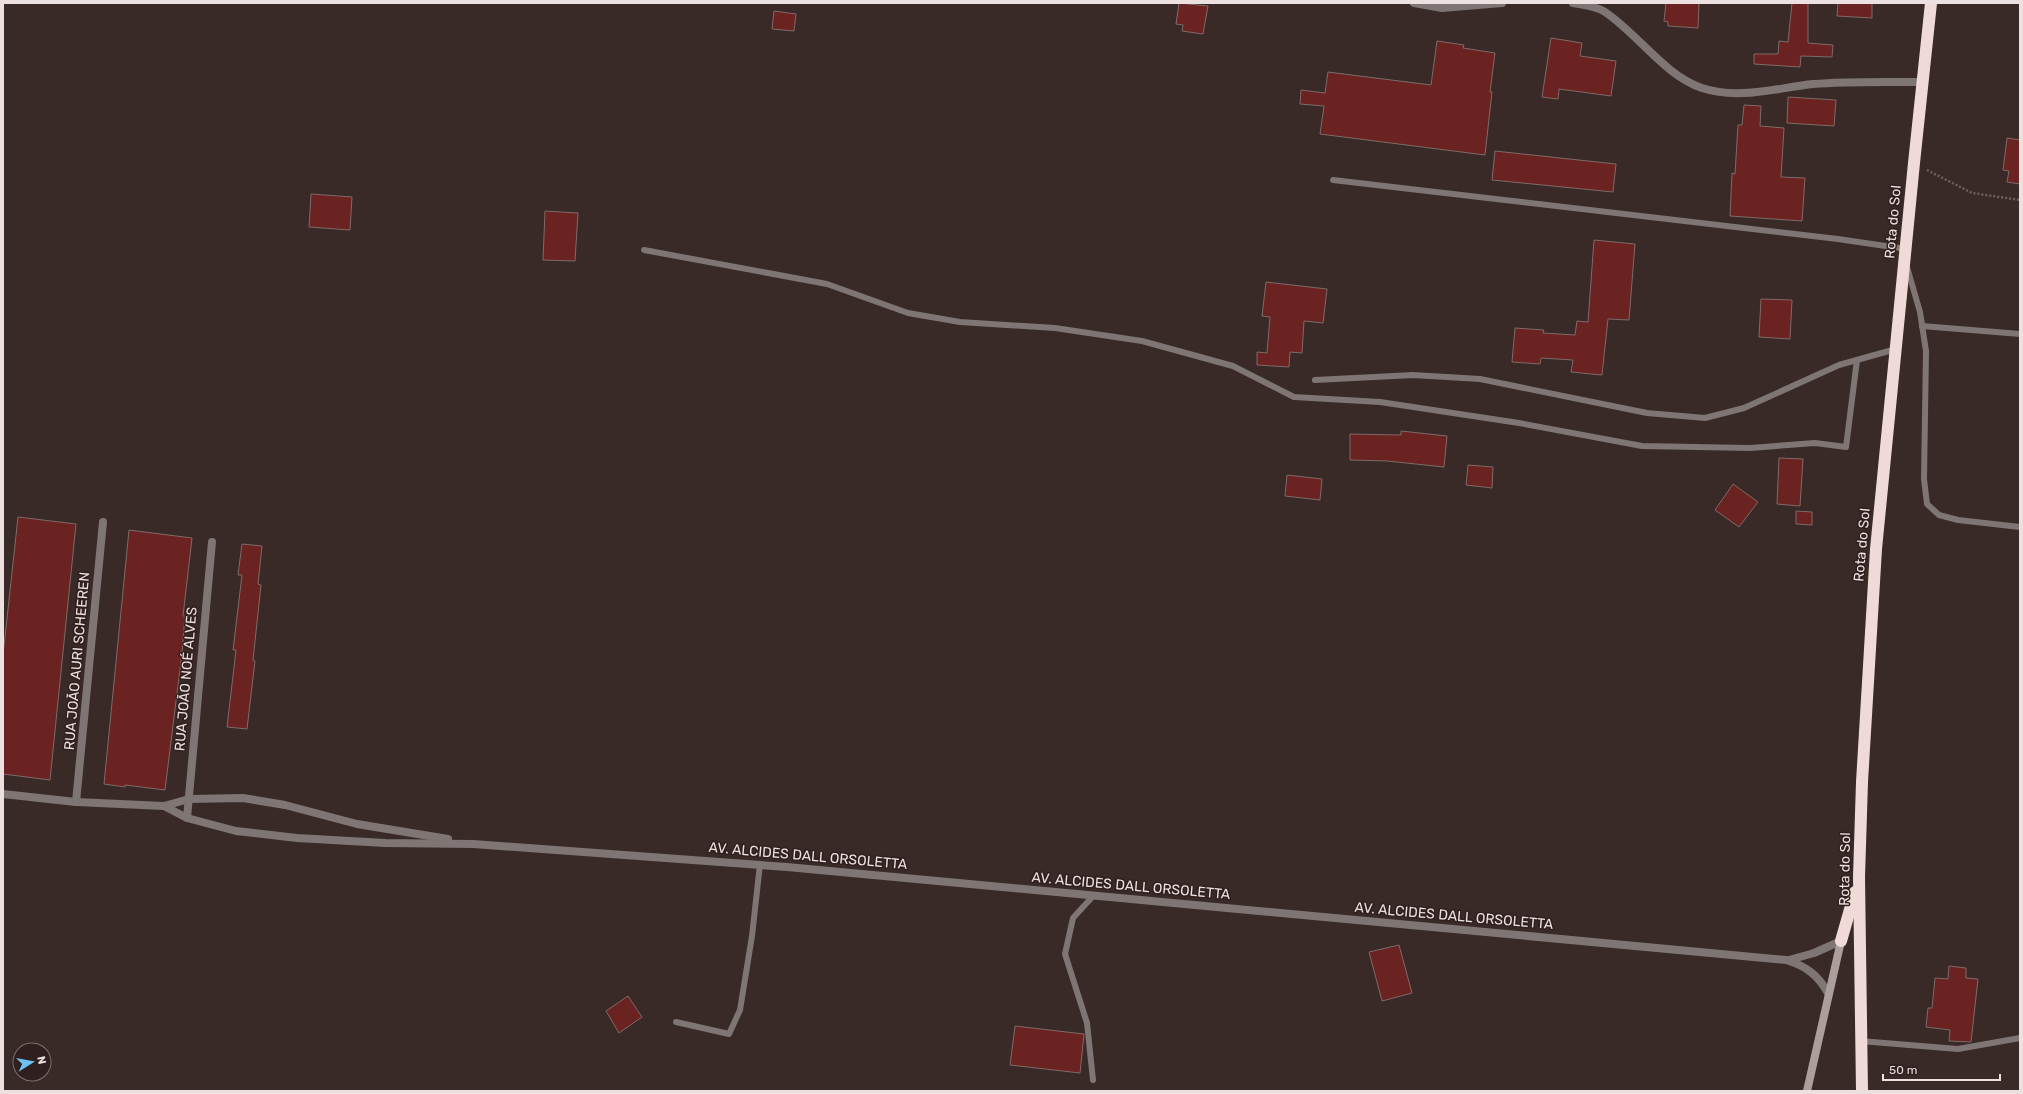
<svg xmlns="http://www.w3.org/2000/svg" width="2023" height="1094" font-family="Rubik,sans-serif">
  <style>
    .building { fill: #6a2321; stroke: #7e6b68 }
    .lines { fill: none; stroke-linecap: round; stroke-linejoin: round }
    .path { stroke: #6f615f; stroke-width: 2.5; stroke-dasharray: 2 2; stroke-linecap: butt }
    .lane { stroke: #7e7574; stroke-width: 6 }
    .street { stroke: #7e7574; stroke-width: 8 }
    .secondary { stroke: #ac9e9c; stroke-width: 8 }
    .highway { stroke: #efdad7; stroke-width: 12 }
    .labels { text-anchor: middle; dominant-baseline: central; stroke-width: 3; stroke-linejoin: round; paint-order: stroke }
    .street-label { font-size: 14px; fill: #ece1e0; stroke: #2f1f1e }
  </style>
  <rect width="100%" height="100%" fill="#392927"/>
  <g class="building">
    <polygon points="1179,3 1208,6 1203,34 1182,31 1183,25 1176,24"/>
    <polygon points="1666,3 1699,3 1698,28 1668,26 1668,22 1664,21"/>
    <polygon points="1792,3 1808,3 1808,43 1833,45 1832,57 1801,56 1800,67 1754,64 1754,54 1778,54 1779,41 1788,42"/>
    <polygon points="1838,3 1872,3 1872,18 1837,16"/>
    <polygon points="774,11 796,14 794,31 772,29"/>
    <polygon points="1551,38 1582,43 1580,56 1616,61 1611,96 1559,89 1558,99 1542,97"/>
    <polygon points="1437,41 1464,45 1463,48 1495,53 1490,92 1492,92 1485,155 1320,134 1324,106 1300,104 1301,90 1325,93 1328,72 1431,85"/>
    <polygon points="1788,97 1836,100 1834,126 1787,123"/>
    <polygon points="1744,105 1761,106 1760,126 1784,128 1781,177 1805,178 1802,221 1730,216 1732,173 1735,174 1738,125 1742,125"/>
    <polygon points="2007,138 2020,140 2020,184 2007,182 2009,171 2003,170"/>
    <polygon points="1495,151 1616,164 1613,192 1492,180"/>
    <polygon points="311,194 352,197 350,230 309,227"/>
    <polygon points="545,211 578,213 575,261 543,260"/>
    <polygon points="1594,240 1635,244 1629,320 1608,319 1602,375 1571,372 1573,360 1541,358 1540,364 1512,362 1515,328 1544,330 1543,333 1575,335 1577,321 1588,322"/>
    <polygon points="1266,282 1327,289 1323,323 1304,321 1302,353 1290,352 1289,367 1257,365 1257,352 1267,353 1270,317 1262,316"/>
    <polygon points="1761,299 1792,300 1790,339 1759,337"/>
    <polygon points="1401,431 1447,436 1444,467 1387,461 1350,460 1350,434 1401,435"/>
    <polygon points="1779,458 1803,459 1800,506 1777,504"/>
    <polygon points="1468,465 1493,467 1492,488 1466,485"/>
    <polygon points="1287,475 1322,479 1320,500 1285,496"/>
    <polygon points="1733,484 1758,502 1739,527 1715,510"/>
    <polygon points="1796,511 1812,512 1812,525 1796,524"/>
    <polygon points="18,517 76,524 50,780 3,774 3,655"/>
    <polygon points="129,530 192,538 183,616 185,616 182,653 165,790 125,785 125,787 104,784"/>
    <polygon points="242,544 262,546 258,584 261,585 253,660 255,661 247,729 227,727 236,650 233,650 242,575 238,575"/>
    <polygon points="1399,945 1412,993 1382,1001 1369,952"/>
    <polygon points="1949,966 1966,968 1966,978 1978,979 1971,1042 1949,1041 1950,1030 1926,1027 1928,1008 1932,1008 1935,978 1948,979"/>
    <polygon points="628,996 642,1017 619,1033 606,1011"/>
    <polygon points="1015,1026 1084,1034 1080,1073 1010,1065"/>
  </g>
  <g class="lines">
    <polyline class="path" points="1927,170 1972,193 2020,200"/>
    <g class="lane">
      <polyline points="1333,180 1838,239 1906,249"/>
      <polyline points="644,250 827,284 908,313 960,322 1055,328 1142,341 1233,366 1294,397 1380,402 1519,423 1642,446 1750,448 1815,443 1846,447 1857,360"/>
      <polyline points="1907,267 1920,312 1926,351 1924,479 1927,504 1939,515 1958,520 2020,527"/>
      <polyline points="1922,326 2020,334"/>
      <polyline points="1315,380 1413,375 1480,379 1647,413 1705,418 1744,408 1839,365 1896,349"/>
      <polyline points="676,1022 729,1034 740,1010 752,936 760,864"/>
      <polyline points="1860,1041 1958,1049 2020,1038"/>
      <polyline points="1093,1080 1087,1023 1065,954 1073,918 1094,895"/>
    </g>
    <g class="street">
      <polyline points="1414,3 1442,8 1502,3"/>
      <path d="M1573,3C1582,5 1597,6 1605,12C1638,34 1664,75 1702,88C1738,100 1777,88 1813,84C1849,81 1886,82 1922,82"/>
      <polyline points="3,794 76,802 164,806 189,799 243,798 285,805 357,824 448,839"/>
      <polyline points="76,802 103,522"/>
      <path d="M164,806L187,818L236,831L297,838L385,843L473,844L787,867L1786,960C1806,966 1818,975 1828,993"/>
      <polyline points="187,818 212,542"/>
      <polyline points="1789,960 1814,953 1841,941"/>
    </g>
    <polyline class="secondary" points="1807,1091 1841,941"/>
    <g class="highway">
      <polyline points="1841,941 1855,892"/>
      <polyline points="1862,1091 1859,877 1862,782 1876,549 1914,163 1931,3"/>
    </g>
  </g>
  <g class="labels">
    <g class="street-label">
      <text transform="translate(1893 222) rotate(-85)">Rota do Sol</text>
      <text transform="translate(1862 545) rotate(-85)">Rota do Sol</text>
      <text transform="translate(77 661) rotate(-85)">RUA JOÃO AURI SCHEEREN</text>
      <text transform="translate(186 679) rotate(-85)">RUA JOÃO NOÉ ALVES</text>
      <text transform="translate(808 856) rotate(5)">AV. ALCIDES DALL ORSOLETTA</text>
      <text transform="translate(1845 869) rotate(-89)">Rota do Sol</text>
      <text transform="translate(1131 886) rotate(5)">AV. ALCIDES DALL ORSOLETTA</text>
      <text transform="translate(1454 916) rotate(5)">AV. ALCIDES DALL ORSOLETTA</text>
    </g>
  </g>
  <rect width="2023" height="1094" fill="none" stroke="#ece1e0" stroke-width="8"/>
  <g transform="translate(32 1062) rotate(79)"><circle r="19" fill="#2f1f1e" stroke="#7b6d6c"/>
  <path d="M0-3L7 15L0 10L-7 15Z" fill="#6dc2f3"/>
  <text y="-6" font-size="11" font-weight="bold" text-anchor="middle" fill="#ece1e0">N</text>
  </g>
  <path d="M1883 1074v6h117v-6" fill="none" stroke="#ece1e0" stroke-width="2"/>
  <text x="1889" y="1074" font-size="12" fill="#ece1e0" stroke="#2f1f1e" stroke-width="3" paint-order="stroke">50 m</text>
</svg>
